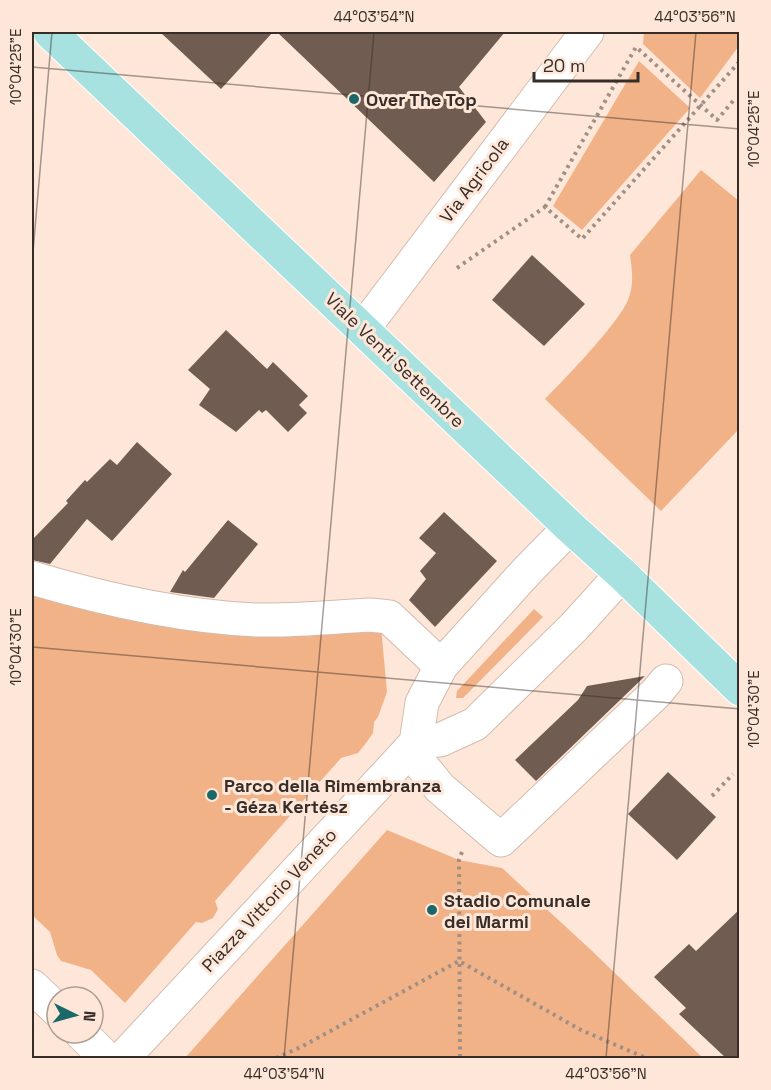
<svg xmlns="http://www.w3.org/2000/svg" width="771" height="1090" font-family="'Space Grotesk',sans-serif">
  <style>
    .green { fill: #f2b288 }
    .building { fill: #705c50 }
    .lines { fill: none; stroke-linecap: round; stroke-linejoin: round }
    .minor-casing { stroke: #d3bcae; stroke-width: 35 }
    .major-casing { stroke: #fff; stroke-width: 35 }
    .path { stroke: #9f8f85; stroke-width: 4; stroke-dasharray: 3 4.5; stroke-linecap: butt }
    .minor { stroke: #fff; stroke-width: 33 }
    .major { stroke: #a7e1e0; stroke-width: 33 }
    .ticks { fill: none; stroke: #362d28; stroke-width: 1.5; stroke-opacity: 0.45 }
    .poi-dot { fill: #1b6868; stroke: #fee7d8; stroke-width: 2 }
    .labels { text-anchor: middle; dominant-baseline: central; stroke-width: 6; stroke-linejoin: round; paint-order: stroke }
    .poi-label { font-size: 18px; font-weight: bold; fill: #362d28; stroke: #fee7d8; text-anchor: start }
    .street-label { font-size: 18px; fill: #362d28; stroke: #fee7d8 }
    .neatline { fill: none; stroke: #362d28; stroke-width: 2 }
    .ticks-label { font-size: 15px; text-anchor: middle; fill: #362d28 }
  </style>
  <rect width="100%" height="100%" fill="#fee7d8"/>
  <g class="green">
    <polygon points="644,32 739,32 739,46 700,98 643,44"/>
    <polygon points="639,61 690,108 582,230 553,206"/>
    <path d="M701,170L739,201V429L661,511L545,399C563,381 623,319 629,297C634,283 632,270 630,255Z"/>
    <polygon points="32,582 381,627 387,692 378,717 374,722 373,733 366,743 358,753 341,758 215,901 218,909 213,918 202,923 196,922 125,1003 91,970 61,961 57,955 50,932 32,915"/>
    <polygon points="534,609 543,617 463,698 456,698 457,691"/>
    <polygon points="387,830 459,860 502,868 591,950 703,1058 185,1058"/>
  </g>
  <g class="building">
    <polygon points="160,32 273,32 221,89"/>
    <polygon points="277,32 505,32 459,87 486,122 434,182"/>
    <polygon points="532,255 585,304 544,346 492,300"/>
    <polygon points="226,330 267,369 273,362 308,396 299,405 307,413 288,432 266,410 262,413 259,410 236,432 199,405 210,389 188,370"/>
    <polygon points="137,442 172,474 112,541 87,519 50,564 32,560 32,540 68,503 66,501 85,480 87,482 110,459 117,465"/>
    <polygon points="444,512 497,561 435,627 409,600 426,579 420,571 436,553 419,538"/>
    <polygon points="228,520 258,544 214,598 170,592 183,570 185,572"/>
    <polygon points="645,676 536,781 515,760 578,700 587,686"/>
    <polygon points="668,772 716,817 677,860 628,814"/>
    <polygon points="740,909 740,1059 727,1059 679,1014 686,1008 654,977 689,944 696,951"/>
  </g>
  <g class="lines">
    <defs>
      <g id="minor">
        <polyline points="363,329 587,32"/>
        <path d="M32,578C103,599 182,617 257,620C295,621 333,617 371,615L389,617L441,666"/>
        <polyline points="416,743 440,740 475,724 574,627 622,574"/>
        <polyline points="409,750 440,788 501,840 656,693 666,681"/>
        <polyline points="32,986 57,1010"/>
        <polyline points="81,1033 106,1058"/>
        <polyline points="123,1058 416,743 422,703 441,666 526,572 570,527"/>
      </g>
      <polyline id="major" points="50,32 570,527 622,574 740,689"/>
    </defs>
    <use href="#minor" class="minor-casing"/>
    <use href="#major" class="major-casing"/>
    <g class="path">
      <polyline points="545,207 636,47 717,120 733,101"/>
      <polyline points="457,268 545,207 582,239 740,61"/>
      <polyline points="712,796 733,774"/>
      <polyline points="460,1057 459,860 462,852"/>
      <polyline points="276,1058 301,1047 459,961 581,1030 646,1058"/>
    </g>
    <use href="#minor" class="minor"/>
    <use href="#major" class="major"/>
  </g>
  <path class="ticks" d="M32,67L740,129M32,263L52,32M32,647L740,709M284,1058L374,32M606,1058L696,32"/>
  <g class="poi-dot">
    <circle cx="354" cy="99" r="6"/>
    <circle cx="212" cy="795" r="6"/>
    <circle cx="432" cy="910" r="6"/>
  </g>
  <g class="labels">
    <g class="poi-label">
      <text x="366" y="99">Over The Top</text>
      <text x="224" y="785">Parco della Rimembranza<tspan x="224" dy="21">- Géza Kertész</tspan></text>
      <text x="444" y="900">Stadio Comunale<tspan x="444" dy="21">dei Marmi</tspan></text>
    </g>
    <g class="street-label">
      <text transform="translate(474 180) rotate(-53)">Via Agricola</text>
      <text transform="translate(395 360) rotate(44)">Viale Venti Settembre</text>
      <text transform="translate(269 900) rotate(-47)">Piazza Vittorio Veneto</text>
    </g>
  </g>
  <rect width="771" height="1090" fill="none" stroke="#fee7d8" stroke-width="66"/>
  <g transform="translate(75 1015) rotate(95)"><circle r="28" fill="#fee7d8" stroke="#ae9d92" stroke-width="1.5"/>
  <path d="M0-4.5L10 22L0 15L-10 22Z" fill="#1b6868"/>
  <text y="-9" font-size="16" font-weight="bold" text-anchor="middle" fill="#362d28">N</text>
  </g>
  <path d="M534 72v9h104v-9" fill="none" stroke="#362d28" stroke-width="3"/>
  <text x="543" y="72" font-size="18" fill="#362d28" stroke="#fee7d8" stroke-width="4.5" paint-order="stroke">20 m</text>
  <rect x="33" y="33" width="705" height="1024" class="neatline"/>
  <g class="ticks-label">
    <text x="374" y="22">44°03'54"N</text>
    <text x="695" y="22">44°03'56"N</text>
    <text transform="translate(16 67) rotate(-90)" y="5">10°04'25"E</text>
    <text transform="translate(754 129) rotate(-90)" y="5">10°04'25"E</text>
    <text transform="translate(16 647) rotate(-90)" y="5">10°04'30"E</text>
    <text transform="translate(754 709) rotate(-90)" y="5">10°04'30"E</text>
    <text x="284" y="1079">44°03'54"N</text>
    <text x="606" y="1079">44°03'56"N</text>
  </g>
</svg>
